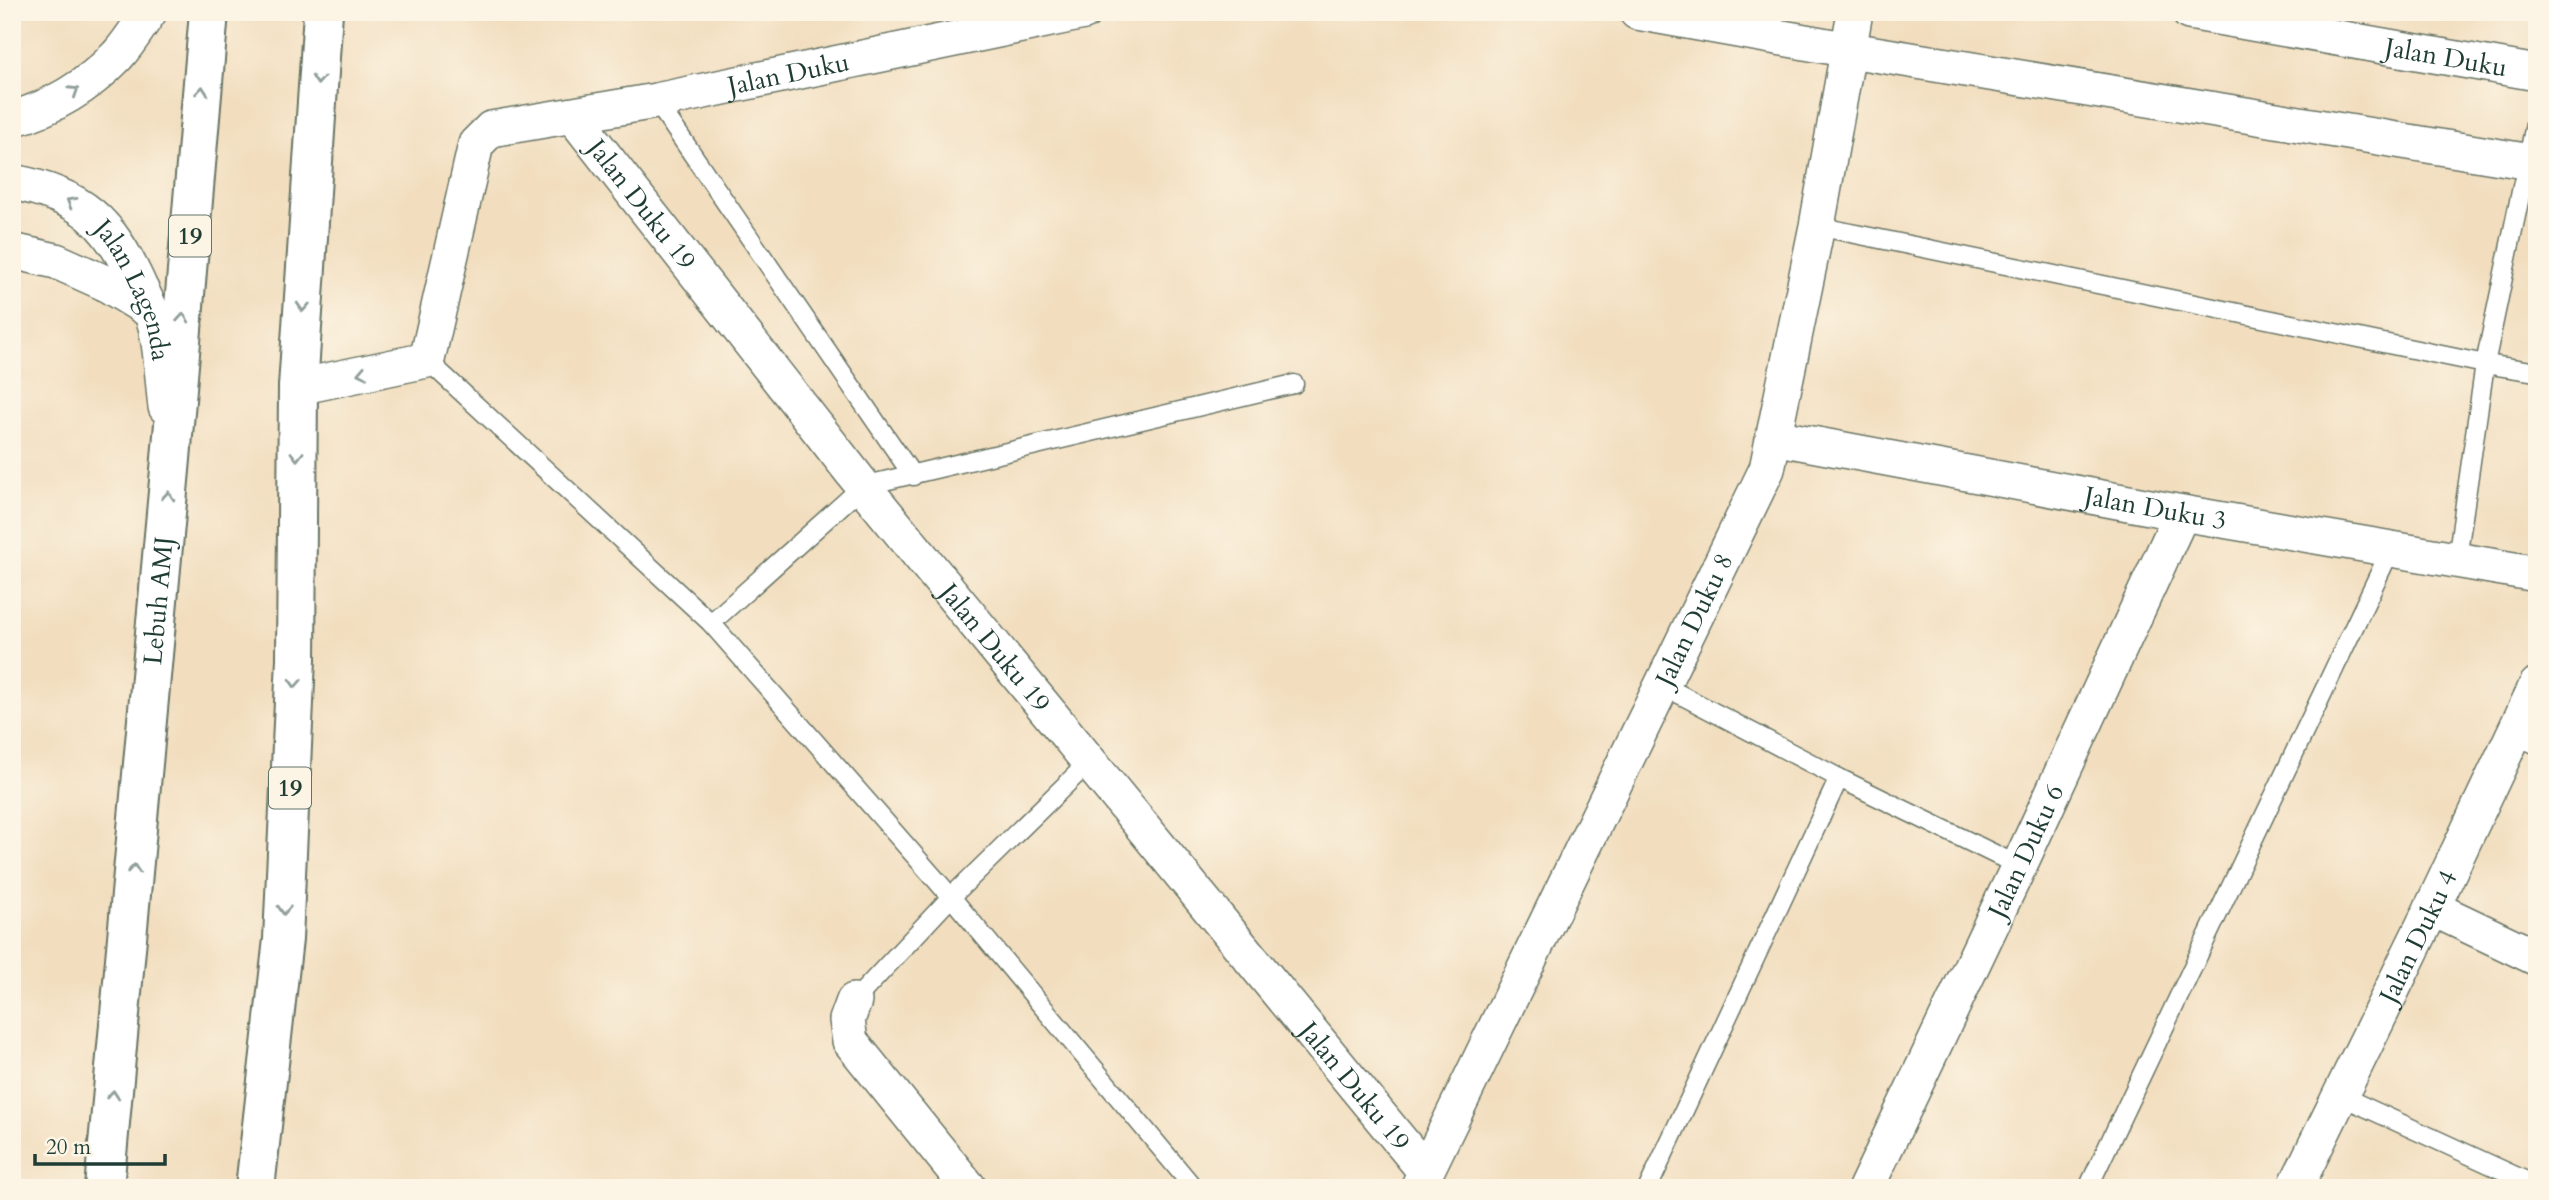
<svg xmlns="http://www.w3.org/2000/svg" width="2549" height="1200" font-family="Cardo,serif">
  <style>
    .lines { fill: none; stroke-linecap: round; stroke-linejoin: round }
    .lane-casing { stroke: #697565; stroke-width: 21 }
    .street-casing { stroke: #697565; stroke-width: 38 }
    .highway-casing { stroke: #697565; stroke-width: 42 }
    .lane { stroke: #fff; stroke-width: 18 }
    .street { stroke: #fff; stroke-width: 35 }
    .highway { stroke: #fff; stroke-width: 38 }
    .oneway { stroke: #8f9e9a }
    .labels { text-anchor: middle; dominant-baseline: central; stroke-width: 6; stroke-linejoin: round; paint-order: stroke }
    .shield { fill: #fcf5e5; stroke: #617469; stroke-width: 2 }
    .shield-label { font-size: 24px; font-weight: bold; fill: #1f3d34 }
    .street-label { font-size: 26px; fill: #1f3d34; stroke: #fcf5e5 }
  </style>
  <rect width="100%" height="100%" fill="#fcf5e5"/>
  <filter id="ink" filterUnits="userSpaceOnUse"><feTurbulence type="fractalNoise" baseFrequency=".0143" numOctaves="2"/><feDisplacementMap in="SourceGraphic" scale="14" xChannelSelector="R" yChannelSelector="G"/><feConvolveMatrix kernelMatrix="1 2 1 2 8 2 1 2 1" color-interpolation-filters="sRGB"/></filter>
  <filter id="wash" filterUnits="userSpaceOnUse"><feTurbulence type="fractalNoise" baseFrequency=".00686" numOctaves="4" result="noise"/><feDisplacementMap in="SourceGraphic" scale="28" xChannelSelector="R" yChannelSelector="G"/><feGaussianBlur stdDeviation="1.57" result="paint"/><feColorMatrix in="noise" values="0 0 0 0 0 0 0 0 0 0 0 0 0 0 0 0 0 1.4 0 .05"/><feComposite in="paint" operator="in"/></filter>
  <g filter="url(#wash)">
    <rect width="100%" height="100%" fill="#f2debf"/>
  </g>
  <g filter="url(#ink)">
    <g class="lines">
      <defs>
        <g id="lane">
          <polyline points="656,101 913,476"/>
          <polyline points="1817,226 2485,364 2537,372"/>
          <polyline points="427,360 711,623 951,897 1194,1188"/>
          <polyline points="2457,559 2485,364 2537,115"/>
          <polyline points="711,623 863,486 1294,384"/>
          <polyline points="1662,685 1839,778 2019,866"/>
          <polyline points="2513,734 2537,745"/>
          <polyline points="854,1001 951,897 1088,763"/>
          <polyline points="2341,1096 2537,1186"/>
          <polyline points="1648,1188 1839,778"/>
          <polyline points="2088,1188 2391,549"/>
        </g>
        <g id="street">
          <polyline points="1637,12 1850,50 2537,163"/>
          <path id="s1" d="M2189,12L2537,73"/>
          <path id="s2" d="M573,116L863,486L1425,1171"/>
          <path d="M12,119C52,108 88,86 117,56C129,43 139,26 149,12"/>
          <path id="s3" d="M12,182C82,195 110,222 139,286C146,300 154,315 157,331C162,356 163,382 166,407"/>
          <polyline points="12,251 56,261 105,283 151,311"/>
          <path id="s4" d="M298,387L427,360L476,144L491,129L656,101L1084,12"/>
          <path id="s5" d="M1774,437L2182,513L2537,574"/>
          <polyline points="2432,908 2537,958"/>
          <polyline points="854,1001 847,1020 850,1041 969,1188"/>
          <path id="s6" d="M1418,1188L1767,469L1817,226L1855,12"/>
          <path id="s7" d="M1866,1188L2019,866L2182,513"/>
          <path id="s8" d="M2295,1188L2432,908L2537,685"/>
        </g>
        <g id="highway">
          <path id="s9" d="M104,1188L171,459L209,12"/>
          <polyline points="255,1188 283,939 296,659 298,387 323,12"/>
        </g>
      </defs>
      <use href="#lane" class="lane-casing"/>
      <use href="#street" class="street-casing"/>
      <use href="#highway" class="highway-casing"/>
      <use href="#lane" class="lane"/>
      <use href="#street" class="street"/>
      <use href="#highway" class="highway"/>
    </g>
    <defs><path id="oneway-chevron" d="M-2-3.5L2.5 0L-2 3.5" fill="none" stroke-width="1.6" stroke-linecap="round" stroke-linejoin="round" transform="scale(1.75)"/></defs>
    <g class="oneway">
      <use href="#oneway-chevron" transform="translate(318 80) rotate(94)"/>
      <use href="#oneway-chevron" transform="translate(74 91) rotate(-33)"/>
      <use href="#oneway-chevron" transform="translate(202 91) rotate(-85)"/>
      <use href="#oneway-chevron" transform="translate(71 202) rotate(-150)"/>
      <use href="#oneway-chevron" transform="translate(303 307) rotate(94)"/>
      <use href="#oneway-chevron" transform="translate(183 318) rotate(-85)"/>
      <use href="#oneway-chevron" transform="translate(362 373) rotate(168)"/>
      <use href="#oneway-chevron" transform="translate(297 456) rotate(90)"/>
      <use href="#oneway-chevron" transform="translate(168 496) rotate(-85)"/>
      <use href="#oneway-chevron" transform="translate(295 683) rotate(93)"/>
      <use href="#oneway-chevron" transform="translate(134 869) rotate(-85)"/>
      <use href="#oneway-chevron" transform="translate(284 910) rotate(93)"/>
      <use href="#oneway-chevron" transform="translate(113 1095) rotate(-85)"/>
    </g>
  </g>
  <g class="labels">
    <g class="shield">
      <rect x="169" y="215.5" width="42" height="41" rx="5"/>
      <rect x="269" y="767.5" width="42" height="41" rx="5"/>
    </g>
    <g class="shield-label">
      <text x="190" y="236">19</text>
      <text x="290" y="788">19</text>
    </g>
    <g class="street-label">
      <text stroke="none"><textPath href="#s1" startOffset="261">Jalan Duku</textPath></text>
      <text stroke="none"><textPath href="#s4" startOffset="677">Jalan Duku</textPath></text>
      <text stroke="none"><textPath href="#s2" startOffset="112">Jalan Duku 19</textPath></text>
      <text stroke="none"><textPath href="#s3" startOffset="175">Jalan Lagenda</textPath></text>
      <text stroke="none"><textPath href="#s5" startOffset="388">Jalan Duku 3</textPath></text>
      <text stroke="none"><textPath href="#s9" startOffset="590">Lebuh AMJ</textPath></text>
      <text stroke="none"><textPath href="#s6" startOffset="632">Jalan Duku 8</textPath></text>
      <text stroke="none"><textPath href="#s2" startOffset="679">Jalan Duku 19</textPath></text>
      <text stroke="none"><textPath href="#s7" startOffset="373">Jalan Duku 6</textPath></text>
      <text stroke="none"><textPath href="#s8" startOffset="280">Jalan Duku 4</textPath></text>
      <text stroke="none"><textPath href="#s2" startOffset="1246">Jalan Duku 19</textPath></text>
    </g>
  </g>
  <rect width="2549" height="1200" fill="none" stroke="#fcf5e5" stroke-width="42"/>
  <path d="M35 1154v10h130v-10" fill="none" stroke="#1f3d34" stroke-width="3.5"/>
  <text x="46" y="1154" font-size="21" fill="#1f3d34" stroke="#fcf5e5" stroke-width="5" paint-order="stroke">20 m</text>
</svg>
